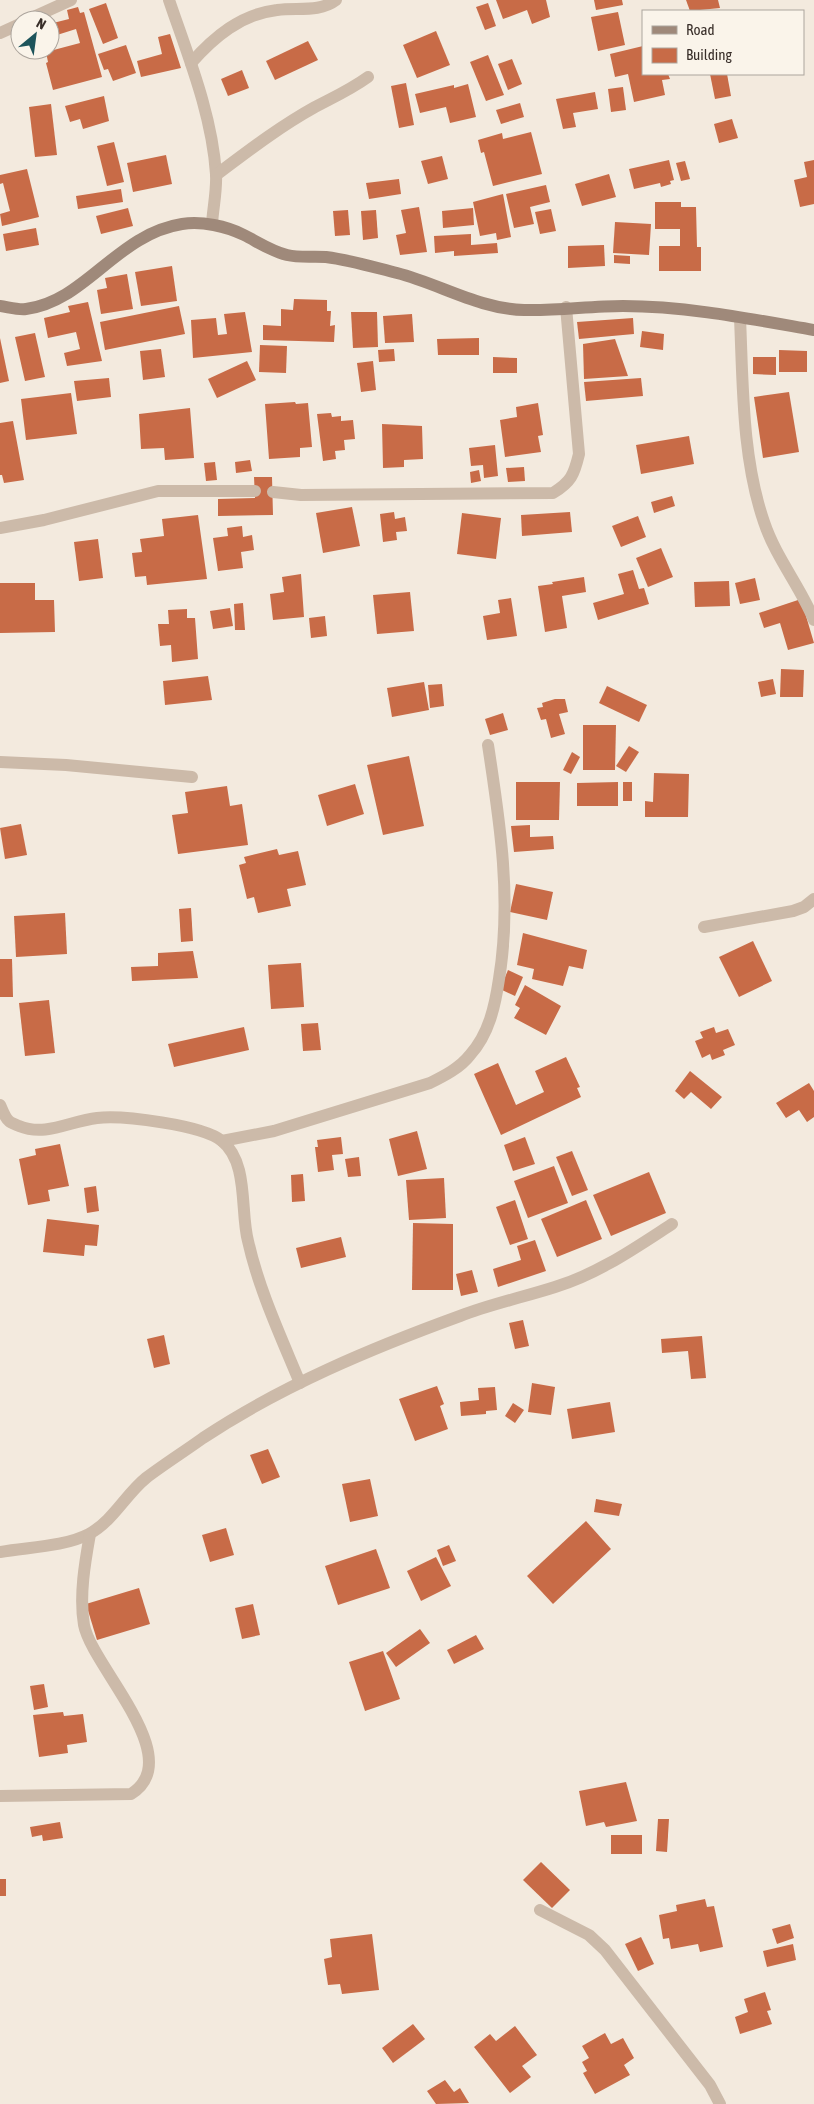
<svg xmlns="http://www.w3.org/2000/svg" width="814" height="2104" font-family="'Asap Condensed',sans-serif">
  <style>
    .building { fill: #c86b47 }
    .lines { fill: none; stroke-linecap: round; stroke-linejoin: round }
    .street { stroke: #ccbaa9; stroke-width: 12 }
    .secondary { stroke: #9f897a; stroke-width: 12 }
  </style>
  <rect width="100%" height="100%" fill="#f3eade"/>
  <g class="building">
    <polygon points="496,0 546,0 550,17 532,24 527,10 503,19"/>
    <polygon points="594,0 622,0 623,5 596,10"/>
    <polygon points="686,0 718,0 720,8 690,11"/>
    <polygon points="106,3 118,38 103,44 89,9"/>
    <polygon points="488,3 496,26 485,30 476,7"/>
    <polygon points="78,7 80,13 84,12 102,77 53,90 46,63 48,62 46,52 80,43 76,29 57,35 53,23 69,19 67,10"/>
    <polygon points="618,12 625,45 598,51 591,17"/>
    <polygon points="436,31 450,65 417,78 403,45"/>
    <polygon points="170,34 181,68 141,77 137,61 162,54 158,37"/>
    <polygon points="308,41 318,60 275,80 266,61"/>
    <polygon points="126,45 136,73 113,81 108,69 104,70 98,54"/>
    <polygon points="643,46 643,74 668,74 670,79 662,80 665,95 634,102 628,74 615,77 610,54"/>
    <polygon points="488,55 504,95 486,101 470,62"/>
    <polygon points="512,59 522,84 508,90 498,64"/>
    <polygon points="242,70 249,88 228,96 221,79"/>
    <polygon points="710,74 727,74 731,96 715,99"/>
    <polygon points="406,83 414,125 399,128 391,86"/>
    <polygon points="468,84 476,117 450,123 446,107 420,113 415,94 454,85 454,88"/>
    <polygon points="623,87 626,110 611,112 608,89"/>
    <polygon points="595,92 598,109 573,113 576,127 563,129 556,99"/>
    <polygon points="104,96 109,121 83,129 80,119 70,122 65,106"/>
    <polygon points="520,103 524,117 501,124 496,110"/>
    <polygon points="51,104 57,155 35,157 29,107"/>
    <polygon points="732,119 738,138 719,143 714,124"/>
    <polygon points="531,132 542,174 493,186 484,152 481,153 478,140 502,133 503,139"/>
    <polygon points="114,142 124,182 107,186 97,146"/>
    <polygon points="166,155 172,184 133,192 127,163"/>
    <polygon points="442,156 448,179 428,184 421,161"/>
    <polygon points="669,160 674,180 670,181 671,184 661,187 660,183 634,189 629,169"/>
    <polygon points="814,160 814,204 800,207 794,180 807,177 804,162"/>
    <polygon points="685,161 690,179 681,181 676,163"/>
    <polygon points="27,169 39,217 2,226 0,214 10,211 3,183 0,184 0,175"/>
    <polygon points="609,174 616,197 582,206 575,184"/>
    <polygon points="399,179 401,194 369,199 366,183"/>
    <polygon points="546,185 550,202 530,207 534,224 514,228 506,194"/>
    <polygon points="121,189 123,202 78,209 76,196"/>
    <polygon points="503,194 511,237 497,240 496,233 480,236 473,202"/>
    <polygon points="655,202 681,202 681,207 696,207 697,247 701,247 701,271 659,271 659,246 680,246 680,229 655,229"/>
    <polygon points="419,207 427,252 400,255 396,235 406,233 401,210"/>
    <polygon points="128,208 133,226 101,234 96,216"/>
    <polygon points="473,208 474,225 443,228 442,211"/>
    <polygon points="551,209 556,231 540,234 535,212"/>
    <polygon points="348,210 350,235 335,236 333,211"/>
    <polygon points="376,210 378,238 363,240 361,211"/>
    <polygon points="615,222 651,224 649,255 613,253"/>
    <polygon points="36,228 39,245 6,251 3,234"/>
    <polygon points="471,234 471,245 497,243 498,253 454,256 454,251 435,253 434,236"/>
    <polygon points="604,245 605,266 568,268 568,246"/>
    <polygon points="614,255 630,256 630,264 614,263"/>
    <polygon points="172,266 177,301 141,306 135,272"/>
    <polygon points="127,274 133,309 101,314 97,290 107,288 105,278"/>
    <polygon points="294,299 327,300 327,311 331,311 330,326 335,325 334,342 263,340 263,325 281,326 281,309 293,310"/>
    <polygon points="88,302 102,361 67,366 64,353 80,349 76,332 48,338 44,318 70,312 68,306"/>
    <polygon points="179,306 185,334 105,350 100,322"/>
    <polygon points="245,312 252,352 193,358 191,320 216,318 218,335 227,334 224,314"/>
    <polygon points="351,312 377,312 378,347 353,348"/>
    <polygon points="412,314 414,342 385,343 383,316"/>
    <polygon points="633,318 634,334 579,339 577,322"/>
    <polygon points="642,331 664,334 663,350 640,347"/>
    <polygon points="35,333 45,377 25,381 15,337"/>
    <polygon points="0,338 9,381 0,383"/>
    <polygon points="479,338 479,355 438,355 437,339"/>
    <polygon points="615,339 628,376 584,379 583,344"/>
    <polygon points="260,345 287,346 286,373 259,372"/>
    <polygon points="161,349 165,377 143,380 140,351"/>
    <polygon points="394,349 395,361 379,362 378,350"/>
    <polygon points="779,350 807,351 807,372 779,372"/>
    <polygon points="493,357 517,358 517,373 493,373"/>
    <polygon points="753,357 776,357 776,375 753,374"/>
    <polygon points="247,361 256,380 217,398 208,379"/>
    <polygon points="373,361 376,390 361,392 357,363"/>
    <polygon points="109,378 111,397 77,401 74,381"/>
    <polygon points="641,378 643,396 586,401 584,382"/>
    <polygon points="789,392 799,452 763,458 754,397"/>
    <polygon points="71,393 77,434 26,440 21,399"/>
    <polygon points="295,402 296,404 308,403 312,447 300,448 300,457 269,459 265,404"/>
    <polygon points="538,403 543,435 538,436 541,452 505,457 500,420 517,417 516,407"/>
    <polygon points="190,408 194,458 165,460 164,448 141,449 139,414"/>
    <polygon points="331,413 332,417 341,416 341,421 353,420 355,439 344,440 345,450 335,451 336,459 323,461 317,414"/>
    <polygon points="13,421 24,480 4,483 2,475 0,475 0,423"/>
    <polygon points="382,424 422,426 423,459 404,460 404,467 383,468"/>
    <polygon points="689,436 694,464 641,474 636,445"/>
    <polygon points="495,445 498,476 484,478 483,465 471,466 469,448"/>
    <polygon points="250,460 252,471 236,473 235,462"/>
    <polygon points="215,462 217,480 206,481 204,463"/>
    <polygon points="524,467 525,481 508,482 506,468"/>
    <polygon points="479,470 481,481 471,483 470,472"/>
    <polygon points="254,477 272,477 273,515 218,516 218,499 255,498"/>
    <polygon points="672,496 675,506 654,513 651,502"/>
    <polygon points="352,507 360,546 323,553 316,513"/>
    <polygon points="394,512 395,519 405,517 407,531 396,532 397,540 383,542 380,514"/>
    <polygon points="570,512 572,532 522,536 521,515"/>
    <polygon points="462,513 501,518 496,559 457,554"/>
    <polygon points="198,515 207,579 147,585 146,576 135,577 132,553 142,552 140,539 164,536 162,519"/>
    <polygon points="638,516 646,537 621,547 612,526"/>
    <polygon points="242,526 243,537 252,535 254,550 241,552 243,568 218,571 213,538 228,536 227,528"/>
    <polygon points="98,539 103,578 79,581 74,542"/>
    <polygon points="661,548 673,577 648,587 636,558"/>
    <polygon points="633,570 639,589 644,588 649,604 598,620 593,603 624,594 618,574"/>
    <polygon points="301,574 304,617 273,620 270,594 284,592 282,577"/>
    <polygon points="584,577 586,592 562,596 567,628 545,632 538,586 553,584 552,582"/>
    <polygon points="755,578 760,600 740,604 735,583"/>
    <polygon points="729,581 730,606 695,607 694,582"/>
    <polygon points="0,583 35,583 35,600 54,600 55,632 0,633"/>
    <polygon points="410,592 414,631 377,634 373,595"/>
    <polygon points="511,598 517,636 487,640 483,616 500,613 498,600"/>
    <polygon points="801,599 814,643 788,650 780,623 764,628 759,613"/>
    <polygon points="243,603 245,630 235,630 234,604"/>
    <polygon points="230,608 233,626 213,629 210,611"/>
    <polygon points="187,609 187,618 195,618 198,659 172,662 171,645 160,646 158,624 169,624 168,610"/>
    <polygon points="325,616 327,636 311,638 309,618"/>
    <polygon points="781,669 804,670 803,697 780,697"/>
    <polygon points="208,676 212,700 165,705 163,681"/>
    <polygon points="773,679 776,694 761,697 758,682"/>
    <polygon points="424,682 429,710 392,717 387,688"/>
    <polygon points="442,684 444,706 430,708 428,685"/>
    <polygon points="607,686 647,705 639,722 599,703"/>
    <polygon points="555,699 565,699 568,712 559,714 565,734 551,738 546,719 541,720 537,708 543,707 542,703"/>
    <polygon points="503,713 508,730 490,735 485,719"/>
    <polygon points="583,725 616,725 615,770 583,770"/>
    <polygon points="629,746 639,752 626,772 616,766"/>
    <polygon points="572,752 580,757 571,774 563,770"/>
    <polygon points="409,756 424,826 383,835 367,765"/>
    <polygon points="654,773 689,774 688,817 645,817 645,801 653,802"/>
    <polygon points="516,782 560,782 559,820 516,820"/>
    <polygon points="618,782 618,806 577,806 577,783"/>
    <rect x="623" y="782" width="9" height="19"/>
    <polygon points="355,784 364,814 327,826 318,795"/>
    <polygon points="227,786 230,806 242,804 248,845 178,854 172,815 188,813 185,792"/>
    <polygon points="21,824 27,855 5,859 0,828"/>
    <polygon points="530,825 530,837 553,836 554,849 514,852 511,826"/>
    <polygon points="277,849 279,855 298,851 306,885 287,889 291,906 258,913 254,897 247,899 239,865 246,863 244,857"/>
    <polygon points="516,884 553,892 547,920 510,912"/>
    <polygon points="191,908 193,941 181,942 179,909"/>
    <polygon points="65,913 67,954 16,957 14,916"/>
    <polygon points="523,933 587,950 583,969 569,966 563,986 532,979 534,969 517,965"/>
    <polygon points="753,941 772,981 739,997 719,957"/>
    <polygon points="193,951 198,978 132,981 131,967 158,966 158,953"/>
    <polygon points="0,959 12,959 13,997 0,997"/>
    <polygon points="301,963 304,1007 271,1009 268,965"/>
    <polygon points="508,970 523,977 515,996 500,989"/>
    <polygon points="525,985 561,1006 546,1035 514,1018 520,1008 515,1005"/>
    <polygon points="49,1000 55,1053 25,1056 19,1003"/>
    <polygon points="318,1023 321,1050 303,1051 301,1024"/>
    <polygon points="244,1027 249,1050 174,1067 168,1044"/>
    <polygon points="714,1027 716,1033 728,1029 735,1045 723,1050 725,1055 712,1060 710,1054 702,1058 695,1041 703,1038 700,1032"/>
    <polygon points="566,1057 580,1087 577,1088 581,1097 501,1135 474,1074 498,1063 516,1105 544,1092 535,1071"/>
    <polygon points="690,1071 722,1097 711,1109 691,1092 684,1099 675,1091"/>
    <polygon points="809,1083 814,1091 814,1117 807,1122 799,1110 786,1118 776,1103"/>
    <polygon points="417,1131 427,1169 398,1176 389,1139"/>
    <polygon points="341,1137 343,1154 332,1155 334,1170 318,1172 315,1147 318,1147 317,1140"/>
    <polygon points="525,1137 535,1164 513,1171 504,1145"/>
    <polygon points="60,1144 69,1186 48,1190 50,1201 28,1205 19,1159 36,1155 35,1149"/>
    <polygon points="572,1151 588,1190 572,1196 556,1157"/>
    <polygon points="359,1157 361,1176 348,1177 345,1159"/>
    <polygon points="554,1166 568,1203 528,1218 514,1181"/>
    <polygon points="649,1172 666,1213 611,1236 593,1195"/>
    <polygon points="303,1174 305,1201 292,1202 291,1175"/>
    <polygon points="444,1178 446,1218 409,1220 406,1180"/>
    <polygon points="96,1186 99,1211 87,1213 84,1188"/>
    <polygon points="515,1200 528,1239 510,1245 496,1207"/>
    <polygon points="586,1200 602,1239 557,1257 541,1219"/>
    <polygon points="47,1219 99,1225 97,1246 85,1245 84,1256 43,1252"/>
    <polygon points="413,1223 453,1224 453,1290 412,1290"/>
    <polygon points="341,1237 346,1257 301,1268 296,1248"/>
    <polygon points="535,1240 546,1271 498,1287 493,1269 521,1260 517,1246"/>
    <polygon points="472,1270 478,1292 461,1296 456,1274"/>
    <polygon points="523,1320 529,1346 515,1349 509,1323"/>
    <polygon points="164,1335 170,1364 154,1368 147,1339"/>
    <polygon points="702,1336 706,1378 691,1379 688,1351 662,1353 661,1339"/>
    <polygon points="532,1383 555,1387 551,1415 528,1412"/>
    <polygon points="437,1386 444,1404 440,1406 448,1429 415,1441 399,1399"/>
    <polygon points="495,1387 497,1410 486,1411 486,1414 461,1416 460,1402 479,1400 478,1388"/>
    <polygon points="610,1402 615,1432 572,1439 567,1409"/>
    <polygon points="513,1403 524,1410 515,1423 505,1416"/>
    <polygon points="268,1449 280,1477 262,1484 250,1455"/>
    <polygon points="370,1479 378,1516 350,1522 342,1484"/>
    <polygon points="596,1499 622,1504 619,1516 594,1512"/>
    <polygon points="586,1521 611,1549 553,1604 527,1576"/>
    <polygon points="226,1528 234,1555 210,1562 202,1535"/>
    <polygon points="449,1545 456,1561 443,1566 437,1550"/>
    <polygon points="376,1549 390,1588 338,1605 325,1566"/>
    <polygon points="436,1557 451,1586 421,1601 407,1571"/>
    <polygon points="139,1588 150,1624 97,1640 86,1604"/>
    <polygon points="253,1604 260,1635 242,1639 235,1608"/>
    <polygon points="420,1629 430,1643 396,1667 386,1653"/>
    <polygon points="476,1635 484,1649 454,1664 447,1650"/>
    <polygon points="383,1651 400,1699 365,1711 349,1662"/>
    <polygon points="44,1684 48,1707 34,1710 30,1686"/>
    <polygon points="63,1712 64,1716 83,1714 87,1742 67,1745 68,1753 39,1757 33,1715"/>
    <polygon points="626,1782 637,1821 606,1827 604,1822 586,1826 579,1791"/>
    <polygon points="658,1819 669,1819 667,1852 656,1851"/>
    <polygon points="60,1822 63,1838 43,1841 42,1835 32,1837 30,1827"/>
    <rect x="611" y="1835" width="31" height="19"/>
    <polygon points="541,1862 570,1890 552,1908 523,1880"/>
    <rect x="0" y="1879" width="6" height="17"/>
    <polygon points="705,1899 707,1907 714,1906 723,1947 700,1952 698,1944 671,1949 669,1938 663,1939 659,1915 677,1911 676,1905"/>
    <polygon points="790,1924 794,1938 777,1944 772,1929"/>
    <polygon points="372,1934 379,1990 342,1994 340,1984 328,1985 324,1959 332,1957 330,1939"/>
    <polygon points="641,1937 654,1964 638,1971 625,1944"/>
    <polygon points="793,1944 796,1960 767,1967 763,1951"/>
    <polygon points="765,1992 771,2010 767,2011 772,2024 740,2034 735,2017 748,2012 744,1999"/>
    <polygon points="413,2024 425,2039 393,2063 382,2048"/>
    <polygon points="515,2026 537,2055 522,2066 531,2077 510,2093 474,2047 490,2034 496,2041"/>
    <polygon points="605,2033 611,2044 623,2038 634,2058 624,2065 630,2075 595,2094 583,2073 587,2071 582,2062 589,2058 582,2046"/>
    <polygon points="445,2080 454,2092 460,2088 469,2103 436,2104 427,2091"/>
  </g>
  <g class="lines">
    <g class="street">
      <path d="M169,0C188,56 212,114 216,174C217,190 213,208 212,224"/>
      <polyline points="27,20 71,0"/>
      <polyline points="0,33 20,24"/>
      <path d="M191,63C214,37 241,14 277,10C297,7 319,13 336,0"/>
      <path d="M216,175C248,151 279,127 315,107C334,97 350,90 368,77"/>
      <path d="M740,318C743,386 742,458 764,522C776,558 800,586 814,620"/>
      <path d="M273,492L301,495L553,493C571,482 574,475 579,454L566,307"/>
      <polyline points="0,528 44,520 158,491 255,491"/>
      <polyline points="0,762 66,765 192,777"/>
      <polyline points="704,927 793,911 804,907 814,899"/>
      <path d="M0,1105C2,1109 5,1118 9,1121C11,1123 17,1125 19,1126C46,1137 70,1121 97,1118C122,1115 203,1125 222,1141C249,1163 240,1211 248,1241C259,1290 281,1337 300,1383"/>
      <path d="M222,1141L274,1131L430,1083C444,1076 460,1068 470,1055C489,1034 495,1006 499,979C512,900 500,823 488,745"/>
      <path d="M0,1552C28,1547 64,1547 89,1534C113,1521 126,1494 146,1478C163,1465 185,1451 203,1438C281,1386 372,1348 460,1316C491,1304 524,1297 555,1287C598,1274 635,1248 672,1224"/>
      <path d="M0,1796L131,1794C188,1758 92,1667 84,1625C79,1596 85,1562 90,1534"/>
      <polyline points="540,1910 589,1935 605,1950 710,2085 720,2104"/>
    </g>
    <path class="secondary" d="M0,306C8,307 18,310 26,309C85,302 117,234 182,224C202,221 226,226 244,235C258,242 271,251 287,255C300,258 313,256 326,257C350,260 373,267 397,273C440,284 479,309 524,310C557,311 590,306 623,306C686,306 751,319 814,330"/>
  </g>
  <rect x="642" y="10" width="162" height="65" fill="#faf4ea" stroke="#aca59d"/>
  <rect x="652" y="26" width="25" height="8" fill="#9f897a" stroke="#aca59d"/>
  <text x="686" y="35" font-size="15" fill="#382e29">Road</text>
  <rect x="652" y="48" width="25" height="15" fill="#c86b47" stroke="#aca59d"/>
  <text x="686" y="60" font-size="15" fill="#382e29">Building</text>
  <g transform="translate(35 35) rotate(29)"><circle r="24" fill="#faf4ea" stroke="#aca59d"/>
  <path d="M0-4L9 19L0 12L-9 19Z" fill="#1d545b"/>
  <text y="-8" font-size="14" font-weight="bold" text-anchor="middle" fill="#382e29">N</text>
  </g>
</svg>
